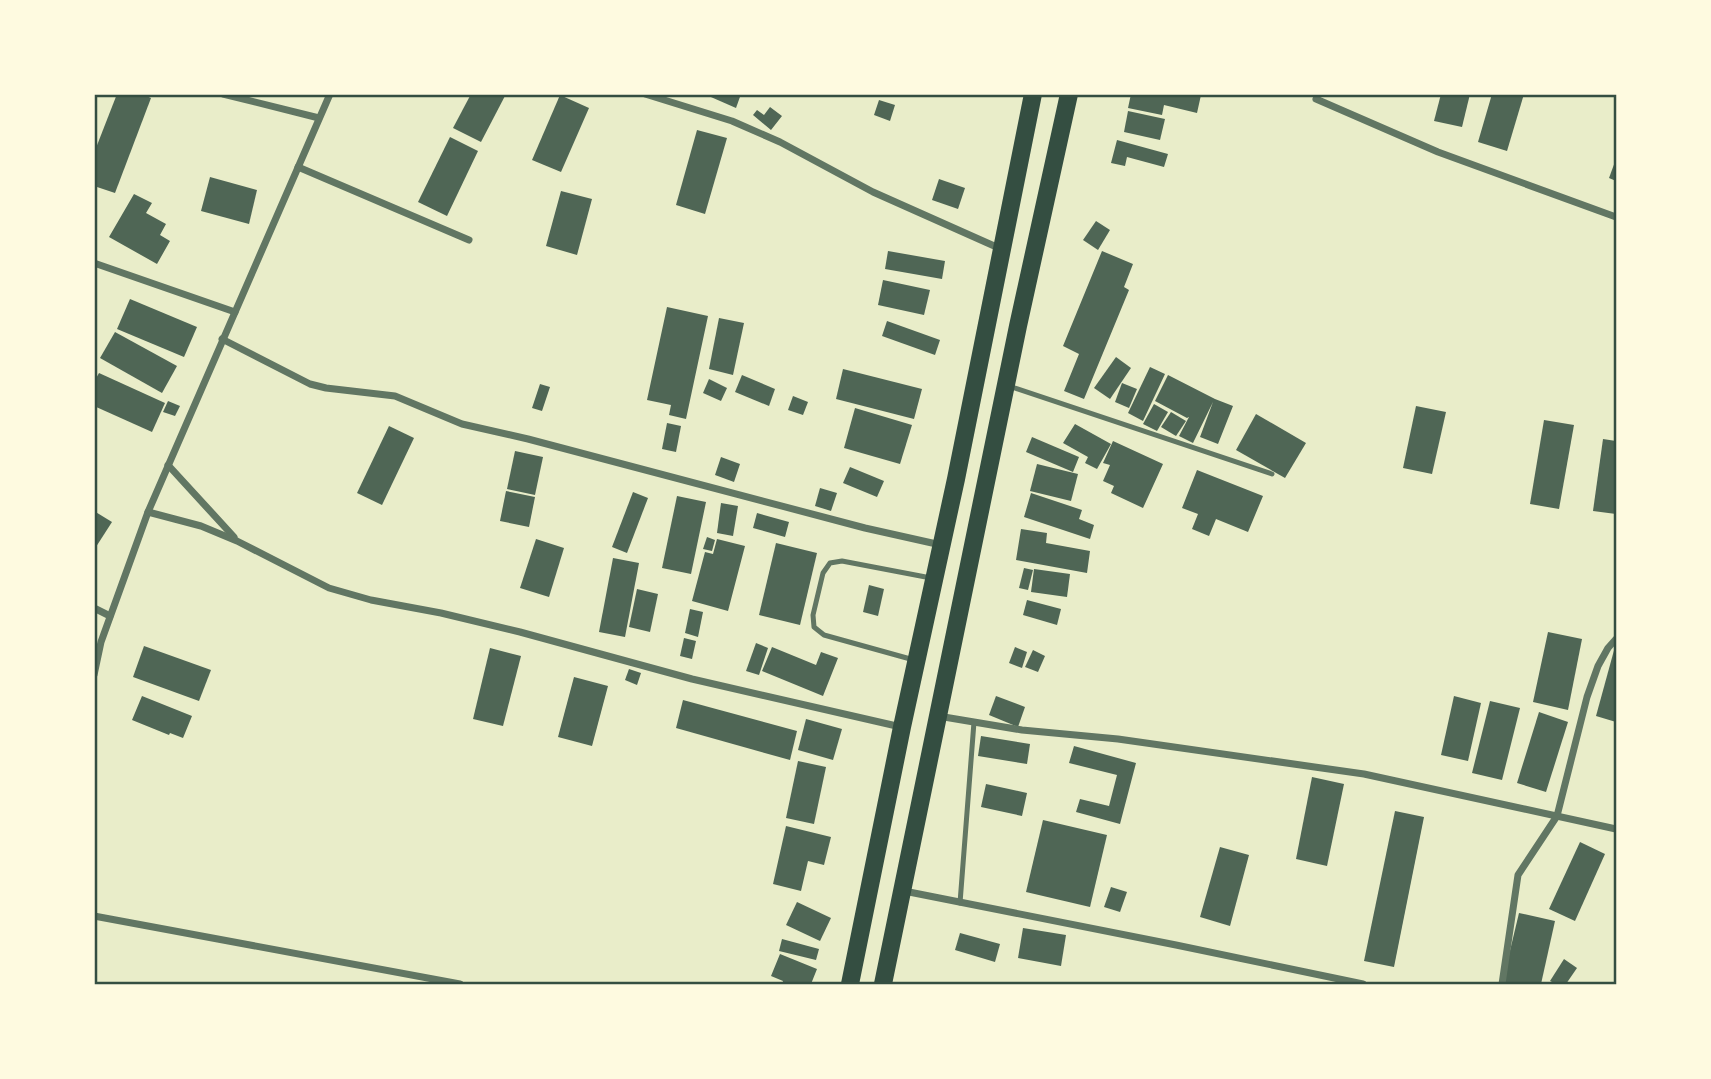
<svg xmlns="http://www.w3.org/2000/svg" width="1711" height="1079" font-family="Lato,sans-serif">
  <style>
    .building { fill: #4f6655 }
    .lines { fill: none; stroke-linecap: round; stroke-linejoin: round }
    .service { stroke: #617663; stroke-width: 5 }
    .minor { stroke: #617663; stroke-width: 7 }
    .trunk { stroke: #344e41; stroke-width: 18 }
    .neatline { fill: none; stroke: #344e41; stroke-width: 2.5 }
  </style>
  <rect width="100%" height="100%" fill="#e9edc9"/>
  <g class="building">
    <polygon points="117,94 142,94 151,98 115,193 94,186 94,153"/>
    <polygon points="471,94 506,94 481,142 453,128"/>
    <polygon points="704,94 741,94 736,108"/>
    <polygon points="1131,94 1199,94 1201,95 1197,113 1164,105 1162,115 1128,108"/>
    <polygon points="1441,94 1470,94 1462,127 1434,121"/>
    <polygon points="1492,94 1524,94 1507,151 1478,142"/>
    <polygon points="560,95 589,108 561,172 532,160"/>
    <polygon points="879,100 895,105 890,121 874,115"/>
    <polygon points="770,107 782,116 771,130 753,115 757,110 764,115"/>
    <polygon points="1128,111 1165,119 1160,140 1124,132"/>
    <polygon points="697,130 727,138 705,214 676,205"/>
    <polygon points="450,137 478,151 447,216 418,202"/>
    <polygon points="1117,140 1168,154 1164,167 1127,157 1125,166 1111,163"/>
    <polygon points="1616,159 1616,181 1609,178"/>
    <polygon points="210,177 257,190 249,224 201,211"/>
    <polygon points="939,179 965,188 958,209 932,200"/>
    <polygon points="561,191 592,199 577,255 546,246"/>
    <polygon points="134,194 152,203 146,213 166,224 160,235 170,241 157,264 109,237"/>
    <polygon points="1096,221 1110,230 1098,250 1083,240"/>
    <polygon points="888,251 945,261 942,279 885,269"/>
    <polygon points="1102,251 1133,264 1124,287 1129,290 1084,399 1064,391 1079,354 1063,346"/>
    <polygon points="883,280 930,290 924,315 878,305"/>
    <polygon points="130,299 197,327 184,357 117,329"/>
    <polygon points="667,307 708,316 686,419 669,415 671,405 647,400"/>
    <polygon points="719,318 744,323 733,375 709,369"/>
    <polygon points="887,321 940,340 935,355 882,336"/>
    <polygon points="115,332 177,366 162,393 100,358"/>
    <polygon points="1116,357 1131,368 1110,399 1094,388"/>
    <polygon points="1150,367 1165,374 1143,421 1128,413"/>
    <polygon points="843,369 922,389 914,419 836,399"/>
    <polygon points="99,373 165,403 152,432 94,406 94,382"/>
    <polygon points="742,375 775,389 769,406 735,392"/>
    <polygon points="1168,375 1215,399 1233,406 1218,444 1200,437 1213,402 1193,443 1179,436 1189,417 1187,418 1155,401"/>
    <polygon points="709,379 727,388 721,401 703,393"/>
    <polygon points="1122,383 1137,389 1129,408 1115,402"/>
    <polygon points="540,384 550,387 542,411 532,408"/>
    <polygon points="793,396 808,402 803,415 788,410"/>
    <polygon points="168,401 180,406 175,416 163,412"/>
    <polygon points="1154,404 1168,412 1157,431 1143,424"/>
    <polygon points="1416,406 1446,412 1432,474 1403,468"/>
    <polygon points="855,408 912,425 900,464 844,448"/>
    <polygon points="1171,412 1186,421 1176,436 1161,427"/>
    <polygon points="1256,414 1306,443 1285,478 1236,450"/>
    <polygon points="1544,420 1574,425 1559,509 1530,504"/>
    <polygon points="667,423 681,426 676,452 662,449"/>
    <polygon points="1075,424 1111,444 1097,469 1085,463 1088,457 1063,443"/>
    <polygon points="389,426 414,438 382,505 357,493"/>
    <polygon points="1032,437 1079,457 1073,472 1026,452"/>
    <polygon points="1603,439 1616,441 1616,514 1593,511"/>
    <polygon points="1113,441 1163,464 1143,508 1111,493 1114,486 1103,481 1110,465 1103,463"/>
    <polygon points="515,451 543,457 535,495 507,489"/>
    <polygon points="721,457 740,464 734,482 715,475"/>
    <polygon points="1037,464 1078,474 1071,501 1030,491"/>
    <polygon points="850,467 884,481 877,497 843,483"/>
    <polygon points="1197,470 1263,496 1248,532 1216,519 1209,536 1192,529 1198,514 1182,508"/>
    <polygon points="820,488 837,493 831,511 815,506"/>
    <polygon points="506,491 535,497 529,527 500,521"/>
    <polygon points="633,492 648,498 627,553 612,547"/>
    <polygon points="1031,493 1082,510 1079,519 1094,525 1090,539 1024,517"/>
    <polygon points="677,496 706,502 691,574 662,568"/>
    <polygon points="721,503 738,506 733,536 717,533"/>
    <polygon points="94,511 112,522 94,550"/>
    <polygon points="757,513 789,522 785,537 753,528"/>
    <polygon points="1021,529 1047,533 1046,543 1090,551 1087,573 1016,560"/>
    <polygon points="707,537 715,540 712,551 703,549"/>
    <polygon points="536,539 564,548 549,597 520,588"/>
    <polygon points="717,539 745,546 728,611 692,601 705,552 713,554"/>
    <polygon points="776,543 817,553 800,625 759,615"/>
    <polygon points="613,558 639,563 625,637 599,632"/>
    <polygon points="1024,568 1033,570 1028,590 1019,588"/>
    <polygon points="1034,569 1070,574 1067,597 1031,592"/>
    <polygon points="869,585 884,589 878,616 863,612"/>
    <polygon points="637,589 658,594 650,632 629,627"/>
    <polygon points="1027,600 1061,609 1057,625 1023,615"/>
    <polygon points="690,609 703,612 698,637 685,633"/>
    <polygon points="1548,632 1582,639 1568,710 1533,702"/>
    <polygon points="684,638 696,641 692,659 680,656"/>
    <polygon points="756,643 768,648 759,675 746,671"/>
    <polygon points="1616,643 1616,722 1596,716"/>
    <polygon points="144,646 211,670 199,701 133,677"/>
    <polygon points="772,647 816,665 821,652 838,658 823,696 762,671"/>
    <polygon points="1015,647 1027,652 1022,668 1009,663"/>
    <polygon points="490,648 521,656 503,726 473,719"/>
    <polygon points="1033,650 1045,656 1038,672 1025,667"/>
    <polygon points="629,669 641,673 637,685 625,680"/>
    <polygon points="574,677 608,686 592,746 558,737"/>
    <polygon points="142,696 192,716 183,738 170,733 169,735 132,720"/>
    <polygon points="996,696 1025,707 1018,727 989,715"/>
    <polygon points="1454,696 1481,703 1468,761 1441,755"/>
    <polygon points="683,700 797,731 790,760 676,728"/>
    <polygon points="1490,701 1520,708 1502,780 1472,773"/>
    <polygon points="1539,712 1568,722 1546,792 1517,783"/>
    <polygon points="806,719 842,729 833,760 798,750"/>
    <polygon points="981,736 1030,744 1027,764 978,756"/>
    <polygon points="1074,746 1136,763 1120,824 1076,812 1080,799 1109,806 1117,775 1069,763"/>
    <polygon points="798,761 826,767 814,824 786,818"/>
    <polygon points="1312,777 1344,784 1327,866 1296,859"/>
    <polygon points="986,784 1027,793 1022,816 981,807"/>
    <polygon points="1395,811 1424,817 1394,967 1364,961"/>
    <polygon points="1043,820 1107,835 1090,907 1026,892"/>
    <polygon points="786,826 831,837 824,865 808,861 801,891 773,884"/>
    <polygon points="1580,842 1605,854 1575,921 1549,909"/>
    <polygon points="1220,847 1249,855 1230,926 1200,917"/>
    <polygon points="1111,887 1127,892 1120,912 1104,907"/>
    <polygon points="797,902 831,918 820,941 786,925"/>
    <polygon points="1519,913 1555,921 1541,984 1502,984"/>
    <polygon points="1023,928 1066,935 1061,966 1018,958"/>
    <polygon points="960,933 1000,944 995,962 955,950"/>
    <polygon points="782,939 819,949 816,960 779,951"/>
    <polygon points="780,954 817,969 811,984 782,984 783,981 771,976"/>
    <polygon points="1564,959 1577,968 1566,984 1556,984 1550,981"/>
  </g>
  <g class="lines">
    <g class="service">
      <polyline points="1009,386 1272,474"/>
      <polyline points="914,660 824,635 814,627 813,615 823,573 830,563 842,561 931,578"/>
      <polyline points="960,903 974,722"/>
    </g>
    <g class="minor">
      <polyline points="223,94 319,118"/>
      <polyline points="645,94 732,121 780,142 873,192 1001,249"/>
      <polyline points="1316,99 1438,152 1616,217"/>
      <polyline points="298,167 469,240"/>
      <polyline points="94,263 235,312"/>
      <polyline points="222,339 310,384 326,388 395,396 462,424 528,439 865,528 941,545"/>
      <polyline points="168,465 234,537"/>
      <polyline points="148,512 201,526 237,541 329,588 371,600 441,613 520,632 692,679 901,727"/>
      <polyline points="94,608 110,616"/>
      <polyline points="94,675 101,642 148,512 330,94"/>
      <polyline points="938,716 1022,730 1118,739 1364,774 1616,829"/>
      <polyline points="904,891 1176,945 1363,984"/>
      <polyline points="94,916 460,984"/>
      <polyline points="1502,984 1518,875 1557,816 1587,697 1598,666 1608,648 1616,639"/>
    </g>
    <g class="trunk">
      <polyline points="850,984 902,727 956,479 1033,94"/>
      <polyline points="883,984 1018,326 1069,94"/>
    </g>
  </g>
  <rect width="1711" height="1079" fill="none" stroke="#fefae0" stroke-width="192"/>
  <rect x="96" y="96" width="1519" height="887" class="neatline"/>
</svg>
